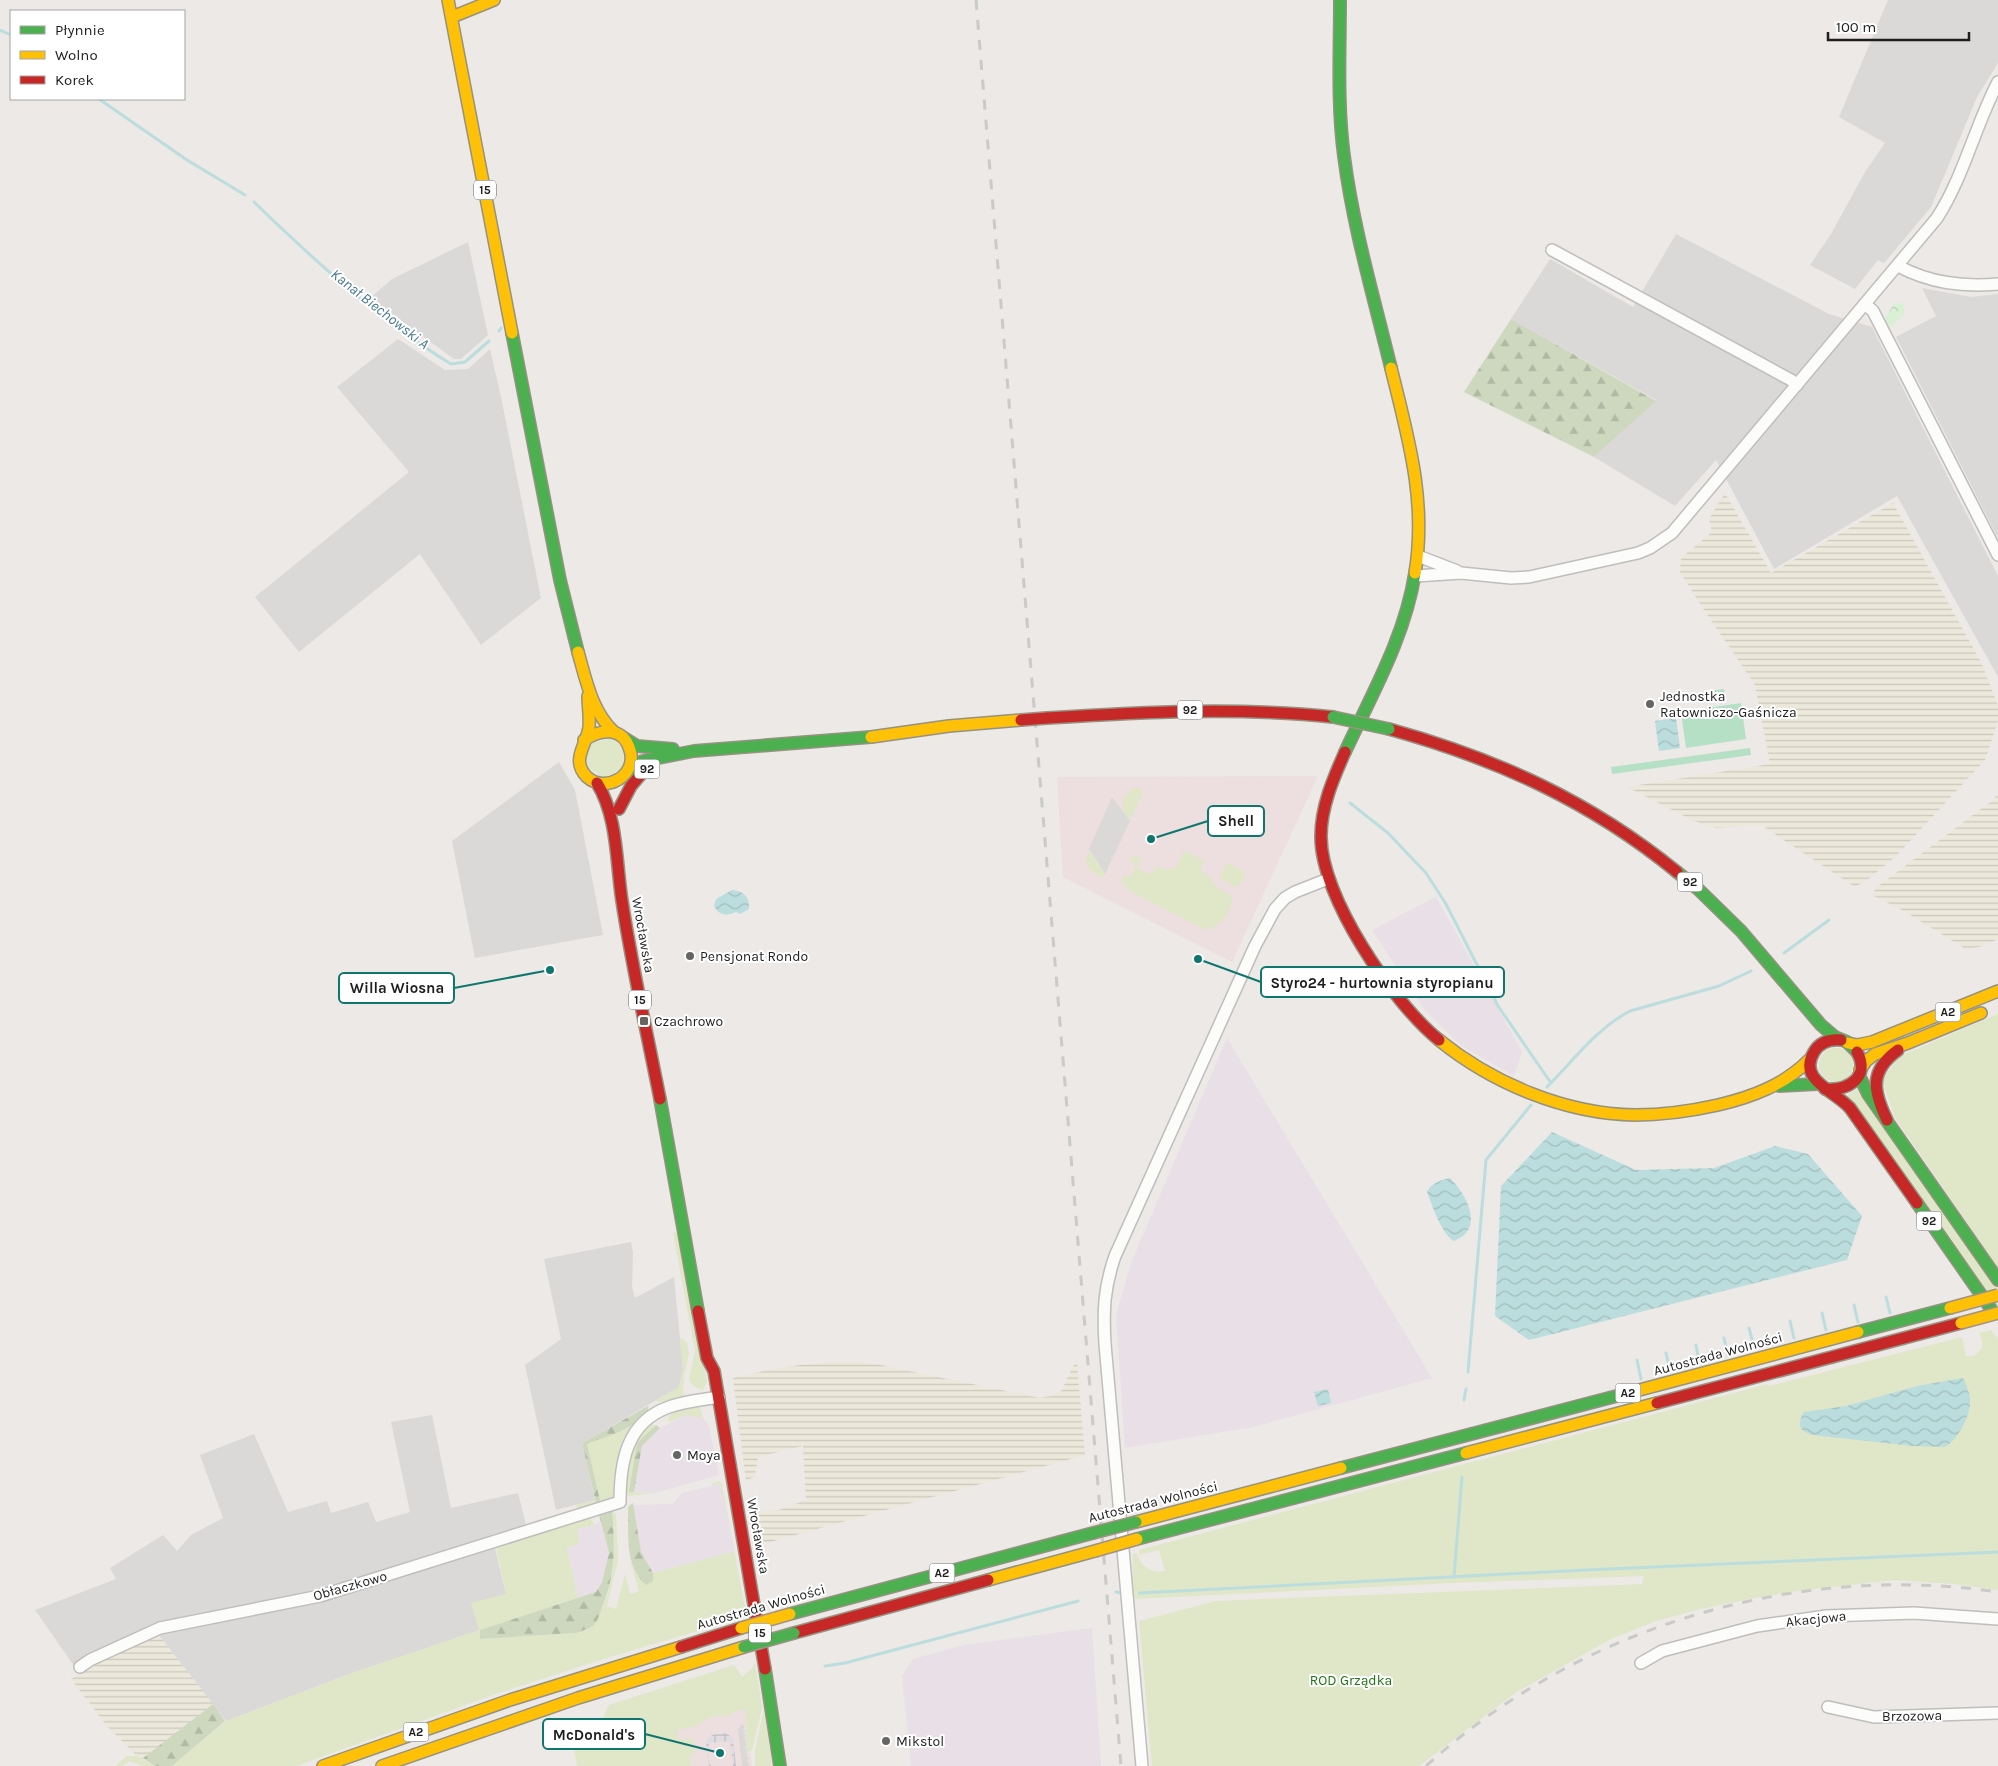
<svg xmlns="http://www.w3.org/2000/svg" width="1998" height="1766" font-family="Karla,sans-serif">
  <style>
    .residential { fill: #dbd9d8 }
    .commercial { fill: #eddedf }
    .industrial { fill: #e9dfe7 }
    .religious { fill: #dad9d8 }
    .farmland { fill: url(#farmland-rules) }
    .grass { fill: #dfe7c8 }
    .forest { fill: url(#forest-firs) }
    .park { fill: url(#park-crowns) }
    .pitch { fill: #b5e0c5 }
    .plaza { fill: url(#plaza-grid) }
    .water { fill: url(#water-waves) }
    .lines { fill: none; stroke-linecap: round; stroke-linejoin: round }
    .stream { stroke: #bcdddd; stroke-width: 3 }
    .street-casing { stroke: #bfbebd; stroke-width: 14 }
    .fast-casing { stroke: #959281; stroke-width: 14 }
    .slow-casing { stroke: #959281; stroke-width: 14 }
    .jam-casing { stroke: #959281; stroke-width: 14 }
    .street { stroke: #fcfcfb; stroke-width: 11 }
    .fast { stroke: #4caf50; stroke-width: 11 }
    .slow { stroke: #ffc107; stroke-width: 11 }
    .jam { stroke: #c62828; stroke-width: 11 }
    .rail { stroke: #cacac9; stroke-width: 3; stroke-dasharray: 10 10; stroke-linecap: butt }
    .fast-bridge-casing { stroke: #a19286; stroke-width: 14; stroke-linecap: butt }
    .slow-bridge-casing { stroke: #a19286; stroke-width: 14; stroke-linecap: butt }
    .jam-bridge-casing { stroke: #a19286; stroke-width: 14; stroke-linecap: butt }
    .fast-bridge { stroke: #4caf50; stroke-width: 11 }
    .slow-bridge { stroke: #ffc107; stroke-width: 11 }
    .jam-bridge { stroke: #c62828; stroke-width: 11 }
    .poi-dot { fill: #666564; stroke: #fff; stroke-width: 2 }
    .labels { text-anchor: middle; dominant-baseline: central; stroke-width: 4; stroke-linejoin: round; paint-order: stroke }
    .shield { fill: #fff; stroke: #626262; stroke-width: 1 }
    .shield-label { font-size: 12px; font-weight: bold; fill: #1e1e1e }
    .poi-label { font-size: 14px; fill: #1e1e1e; stroke: #fff; text-anchor: start }
    .street-label { font-size: 14px; fill: #1e1e1e; stroke: #fff }
    .park-label { font-size: 14px; fill: #1f7513; stroke: #fff }
    .water-label { font-size: 15px; font-style: italic; fill: #477a90; stroke: #fff }
    .leader { fill: none; stroke: #0f766e; stroke-width: 2 }
    .callout-dot { fill: #0f766e; stroke: #fff; stroke-width: 2 }
    .callout { fill: #fff; stroke: #0f766e; stroke-width: 2 }
    .callout-label { font-size: 15px; text-anchor: middle; font-weight: bold; fill: #1e1e1e }
  </style>
  <defs>
    <pattern id="farmland-rules" width="6" height="5" patternUnits="userSpaceOnUse" patternTransform="scale(1.25)"><rect width="6" height="5" fill="#ece8db"/><path d="M0 2.5h6" fill="none" stroke="#cac7bc"/></pattern>
    <pattern id="forest-firs" width="22" height="20" patternUnits="userSpaceOnUse" patternTransform="scale(1.25)"><rect width="22" height="20" fill="#cdd8be"/><path d="M5 1l3.5 6h-7zM16 11l3.5 6h-7z" fill="#b0b9a3"/></pattern>
    <pattern id="park-crowns" width="20" height="18" patternUnits="userSpaceOnUse" patternTransform="scale(1.25)"><rect width="20" height="18" fill="#daf0d4"/><path d="M2 6a3 3 0 1 1 6 0M12 15a3 3 0 1 1 6 0" fill="none" stroke="#bbcdb6"/></pattern>
    <pattern id="plaza-grid" width="8" height="8" patternUnits="userSpaceOnUse" patternTransform="scale(1.25)"><rect width="8" height="8" fill="#dedde1"/><path d="M0 4h8M4 0v8" fill="none" stroke="#bebdc1"/></pattern>
    <pattern id="water-waves" width="16" height="10" patternUnits="userSpaceOnUse" patternTransform="scale(1.25)"><rect width="16" height="10" fill="#bcdddd"/><path d="M0 5q4-4 8 0t8 0" fill="none" stroke="#a1bdbd"/></pattern>
  </defs>
  <rect width="100%" height="100%" fill="#ece9e7"/>
  <g class="residential">
    <polygon points="1888,0 1998,0 1998,63 1977,97 1931,207 1884,263 1878,260 1855,289 1810,265 1831,234 1865,172 1885,143 1839,117"/>
    <polygon points="1676,234 1829,314 1872,327 1998,576 1998,677 1897,496 1774,569 1716,460 1675,506 1594,457 1656,400 1511,319 1550,259 1633,307"/>
    <polygon points="468,242 488,335 461,359 454,359 370,298 392,279"/>
    <polygon points="1922,288 1971,297 1998,294 1998,538 1896,337 1936,316"/>
    <polygon points="398,339 445,370 468,369 490,349 501,397 541,598 481,645 420,554 299,652 255,597 409,472 337,387"/>
    <polygon points="559,762 575,790 603,935 475,958 452,841"/>
    <polygon points="631,1242 633,1253 632,1287 635,1298 674,1277 683,1370 679,1387 582,1443 595,1500 556,1510 525,1365 561,1339 544,1259"/>
    <polygon points="432,1415 451,1508 518,1493 527,1529 319,1593 318,1590 238,1608 155,1623 85,1656 74,1666 35,1610 116,1579 110,1568 163,1535 177,1551 191,1535 223,1518 200,1455 254,1434 288,1512 327,1501 331,1513 368,1502 376,1522 410,1512 391,1422"/>
    <polygon points="495,1548 506,1594 480,1630 355,1672 226,1721 157,1633 318,1602"/>
  </g>
  <g class="commercial">
    <polygon points="1318,776 1232,962 1063,877 1057,777"/>
    <polygon points="745,1708 752,1766 681,1766 676,1726"/>
  </g>
  <g class="industrial">
    <polygon points="1436,897 1522,1052 1514,1076 1460,1045 1424,1009 1372,930"/>
    <polygon points="1227,1038 1432,1378 1253,1427 1125,1448 1116,1315 1131,1263"/>
    <polygon points="686,1415 703,1418 709,1426 719,1475 655,1493 634,1492 642,1446 660,1428"/>
    <polygon points="720,1484 735,1551 653,1573 641,1552 633,1505 673,1504 682,1493"/>
    <polygon points="600,1521 609,1553 602,1582 596,1592 578,1598 567,1548 580,1543 577,1529 594,1525"/>
    <polygon points="1092,1628 1101,1766 911,1766 902,1676 913,1659 964,1645"/>
  </g>
  <g class="religious">
    <polygon points="1112,797 1130,821 1105,874 1089,849"/>
    <polygon points="742,1724 745,1726 743,1729 745,1731 743,1733 746,1735 744,1738 746,1740 745,1743 747,1745 745,1747 748,1749 746,1752 748,1754 746,1756 749,1758 747,1761 749,1763 748,1766 742,1766 738,1729"/>
  </g>
  <g class="farmland">
    <polygon points="1725,493 1771,573 1893,503 1982,664 1998,706 1998,721 1985,760 1897,855 1870,878 1855,887 1761,825 1716,828 1694,821 1627,787 1770,764 1755,685 1702,607 1680,572 1681,558 1712,532 1709,519"/>
    <polygon points="1998,793 1998,939 1979,947 1966,949 1902,910 1872,895 1877,887 1993,800"/>
    <polygon points="825,1362 866,1362 1040,1398 1055,1395 1062,1390 1073,1366 1077,1363 1085,1455 759,1545 755,1512 779,1510 806,1500 803,1446 758,1457 755,1476 746,1481 733,1378 777,1368"/>
    <polygon points="157,1633 213,1704 141,1760 106,1725 71,1679 118,1652"/>
  </g>
  <g class="grass">
    <polygon points="612,738 624,749 623,768 604,778 587,767 585,751 589,744"/>
    <polygon points="1139,788 1143,792 1130,821 1124,813 1122,800 1132,789"/>
    <path d="M1090,851L1105,874L1103,878C1093,873 1087,869 1085,858Z"/>
    <path d="M1184,851L1204,860L1200,871L1209,875L1215,886L1231,895C1236,908 1218,932 1203,929L1128,890L1121,882L1124,874L1130,877L1136,864L1130,861L1132,855L1141,859L1137,868L1152,875L1157,866C1174,875 1178,865 1184,851Z"/>
    <polygon points="1226,864 1230,864 1244,872 1245,877 1239,886 1235,887 1221,879 1220,875"/>
    <polygon points="1998,1014 1998,1268 1895,1118 1882,1080 1900,1056"/>
    <circle cx="1836" cy="1065" r="17"/>
    <polygon points="1860,1087 1998,1287 1998,1314 1847,1096"/>
    <polygon points="677,1232 707,1381 703,1390 693,1386 689,1379 695,1351 673,1233"/>
    <path d="M1991,1330L1998,1339V1590L1954,1584L1894,1580L1796,1591L1749,1599L1701,1609L1656,1621L1611,1639L1515,1693L1419,1766H1152L1139,1621L1216,1601L1642,1584L1644,1576L1453,1583L1135,1599L1132,1591L1133,1554L1137,1553C1140,1566 1151,1574 1165,1571L1159,1550L1139,1555V1550L1768,1384L1769,1386L1962,1337L1966,1356H1974L1982,1348V1340L1979,1333Z"/>
    <polygon points="680,1338 687,1342 689,1353 684,1377 683,1397 680,1399 666,1403 655,1401 679,1387 683,1370"/>
    <path d="M696,1407L701,1409L703,1418L686,1415L670,1422L668,1419C672,1408 686,1408 696,1407Z"/>
    <path d="M639,1422C619,1443 614,1466 614,1495L604,1505L580,1512L578,1511L576,1505L595,1500L597,1507L601,1505L587,1444L622,1431Z"/>
    <path d="M652,1425H656L637,1443L630,1492L655,1493L628,1496L626,1492C628,1468 629,1439 652,1425Z"/>
    <path d="M719,1481L722,1484L746,1613L738,1616V1619L610,1657L496,1694L296,1766H172L226,1721L355,1672L479,1630L471,1603L506,1594L496,1546L591,1518L594,1525L577,1529L580,1543L567,1548L578,1598L480,1630V1639L576,1633L587,1630C593,1619 603,1607 607,1596C616,1567 615,1540 612,1510L616,1515L618,1560L607,1606L616,1609L625,1574L630,1594L639,1591L630,1561L639,1579L653,1581V1573L735,1551L720,1484L711,1486L713,1483Z"/>
    <path d="M755,1662L762,1708L752,1750L749,1752C746,1747 747,1719 745,1709L732,1712V1715L710,1717L697,1726L677,1730L678,1740L689,1738L694,1742L696,1750L690,1757L691,1766H577L574,1749L578,1743L597,1732L609,1705L734,1665L742,1677L753,1667Z"/>
    <polygon points="764,1709 772,1766 755,1766 755,1750"/>
    <polygon points="127,1756 137,1756 155,1766 144,1766 129,1761 123,1766 115,1766"/>
  </g>
  <g class="forest">
    <polygon points="1511,319 1656,401 1594,457 1464,392"/>
    <path d="M648,1406L649,1414C631,1429 609,1436 587,1444L601,1505L597,1507L582,1443Z"/>
    <polygon points="656,1425 660,1428 642,1446 634,1492 629,1492 637,1443"/>
    <path d="M633,1503L641,1552L653,1573V1581L646,1585C624,1566 629,1534 628,1507Z"/>
    <path d="M612,1510C615,1544 616,1575 602,1607C600,1613 598,1620 594,1625C588,1629 583,1631 576,1633L480,1639V1630L596,1592L602,1582L609,1553L599,1515L601,1513Z"/>
    <polygon points="213,1704 225,1721 172,1766 155,1766 143,1758"/>
  </g>
  <polygon class="park" points="1895,303 1904,304 1904,315 1890,327 1884,319"/>
  <g class="pitch">
    <polygon points="1724,689 1725,696 1683,702 1682,695"/>
    <polygon points="1741,703 1746,739 1686,748 1681,712"/>
    <polygon points="1750,748 1751,755 1612,774 1611,767"/>
  </g>
  <polygon class="plaza" points="725,1733 729,1735 733,1739 736,1766 733,1766 730,1741 709,1743 709,1750 707,1751 711,1766 709,1766 706,1744 707,1740 712,1735"/>
  <g class="water">
    <polygon points="1676,718 1680,748 1659,751 1655,721"/>
    <path d="M732,890C743,891 750,896 749,909L740,914L736,912C727,916 719,916 714,906L716,899Z"/>
    <polygon points="1552,1132 1636,1170 1714,1168 1775,1146 1808,1154 1862,1216 1847,1260 1529,1340 1495,1316 1501,1186"/>
    <path d="M1450,1178C1466,1194 1486,1229 1454,1241C1442,1235 1432,1205 1427,1192C1431,1183 1441,1180 1450,1178Z"/>
    <path d="M1963,1378C1967,1386 1971,1396 1970,1404C1969,1419 1957,1440 1945,1447L1913,1446L1812,1435C1798,1430 1797,1424 1804,1412L1846,1406L1917,1386Z"/>
    <polygon points="1328,1389 1331,1403 1318,1406 1314,1392"/>
  </g>
  <g class="lines">
    <g class="stream">
      <polyline points="0,30 11,35"/>
      <polyline points="99,99 187,160 245,195"/>
      <path d="M254,202C314,260 379,320 451,364L465,362L489,341"/>
      <polyline points="499,331 501,328"/>
      <polyline points="1350,803 1388,833 1426,873 1446,904 1498,1006 1551,1083"/>
      <polyline points="1784,953 1829,920"/>
      <path d="M1547,1087C1573,1061 1597,1028 1630,1011L1719,986L1751,971"/>
      <polyline points="1886,1297 1890,1313"/>
      <polyline points="1854,1305 1858,1322"/>
      <polyline points="1822,1313 1826,1330"/>
      <polyline points="1790,1321 1794,1338"/>
      <polyline points="1749,1328 1754,1347"/>
      <polyline points="1724,1338 1728,1355"/>
      <polyline points="1696,1345 1699,1363"/>
      <polyline points="1666,1353 1670,1371"/>
      <polyline points="1637,1360 1641,1379"/>
      <polyline points="1468,1372 1486,1160 1531,1105"/>
      <polyline points="1464,1400 1466,1389"/>
      <polyline points="1454,1577 1462,1477"/>
      <polyline points="1116,1592 1121,1593"/>
      <polyline points="1139,1593 1586,1570 1998,1552"/>
      <polyline points="825,1666 845,1663 1078,1601"/>
    </g>
    <defs>
      <g id="street">
        <polyline points="1552,250 1791,380 1797,385"/>
        <path d="M1898,266C1930,283 1962,287 1998,284"/>
        <polyline points="1865,304 1873,311 1998,555"/>
        <polyline points="1418,556 1457,571"/>
        <path d="M1416,576L1461,573L1511,578L1529,577L1638,553L1650,548L1672,533L1937,218C1964,176 1975,126 1998,82"/>
        <polyline points="1641,1663 1662,1651 1757,1626 1826,1616 1914,1613 1998,1619"/>
        <path d="M80,1667L90,1660L160,1628L320,1596L620,1502C620,1463 626,1422 669,1407C685,1401 702,1400 719,1397"/>
        <polyline points="1828,1707 1874,1717 1998,1713"/>
        <path d="M1142,1766L1105,1344C1103,1310 1104,1288 1115,1256L1255,946L1275,909L1285,898L1295,892L1328,879"/>
      </g>
      <g id="fast">
        <path d="M1340,0C1340,52 1337,104 1344,156C1353,227 1374,298 1391,368"/>
        <polyline points="512,333 560,580 578,652"/>
        <polyline points="624,738 637,746 673,749"/>
        <path d="M1345,752C1372,694 1405,637 1415,573"/>
        <polyline points="628,771 634,765 643,761 694,751 871,737"/>
        <polyline points="1677,872 1698,889 1741,931 1821,1025 1835,1037 1847,1042 1857,1052"/>
        <polyline points="1859,1075 1868,1094 1998,1280"/>
        <polyline points="1779,1086 1817,1084"/>
        <polyline points="660,1099 698,1311"/>
        <polyline points="1917,1203 1991,1309"/>
        <polyline points="1858,1332 1950,1308"/>
        <polyline points="1341,1468 1628,1393"/>
        <polyline points="1137,1539 1466,1453"/>
        <polyline points="790,1614 1093,1533"/>
        <polyline points="765,1669 780,1766"/>
      </g>
      <g id="slow">
        <polyline points="448,0 512,333"/>
        <polyline points="452,17 494,0"/>
        <path d="M1391,368C1408,437 1427,501 1415,573"/>
        <path d="M578,652C586,680 592,712 614,732"/>
        <polyline points="871,737 949,726 1021,720"/>
        <path d="M584,740C601,729 623,726 630,750C638,775 606,794 587,777C570,760 587,745 589,727C590,717 588,706 588,696"/>
        <path d="M1439,1040C1492,1083 1565,1114 1635,1115C1663,1115 1691,1111 1718,1105C1752,1097 1784,1085 1809,1060"/>
        <polyline points="1848,1043 1857,1045 1872,1042 1998,991"/>
        <polyline points="1860,1070 1866,1061 1875,1054 1908,1043 1981,1013"/>
        <polyline points="1628,1393 1858,1332"/>
        <polyline points="1466,1453 1657,1403"/>
        <polyline points="1136,1522 1341,1468"/>
        <polyline points="988,1580 1095,1551"/>
        <polyline points="323,1766 510,1700 681,1647"/>
        <polyline points="382,1766 578,1698 744,1647"/>
      </g>
      <g id="jam">
        <path d="M1047,718C1143,712 1237,707 1333,717"/>
        <path d="M1389,729C1497,759 1590,801 1677,872"/>
        <path d="M1345,752C1333,779 1321,807 1321,836C1320,896 1393,1003 1439,1040"/>
        <path d="M597,783C618,817 616,863 622,901C632,967 647,1033 660,1099"/>
        <polyline points="619,809 631,786 643,772"/>
        <path d="M1841,1040C1830,1039 1820,1042 1814,1052C1797,1080 1835,1091 1850,1108L1917,1203"/>
        <path d="M1825,1089C1848,1091 1871,1077 1857,1052"/>
        <path d="M1887,1120C1873,1091 1869,1071 1898,1050"/>
        <polyline points="698,1311 707,1358 714,1371 765,1669"/>
        <polyline points="1657,1403 1961,1323"/>
        <polyline points="794,1633 988,1580"/>
        <polyline points="681,1647 741,1628"/>
      </g>
    </defs>
    <use href="#street" class="street-casing"/>
    <use href="#fast" class="fast-casing"/>
    <use href="#slow" class="slow-casing"/>
    <use href="#jam" class="jam-casing"/>
    <use href="#street" class="street"/>
    <use href="#fast" class="fast"/>
    <use href="#slow" class="slow"/>
    <use href="#jam" class="jam"/>
    <g class="rail">
      <polyline points="976,0 1121,1766"/>
      <path d="M1426,1766C1579,1627 1794,1562 1998,1592"/>
    </g>
    <defs>
      <g id="fast-bridge">
        <polyline points="1333,717 1389,729"/>
        <polyline points="1093,1533 1136,1522"/>
        <polyline points="744,1647 794,1633"/>
      </g>
      <g id="slow-bridge">
        <polyline points="1950,1308 1998,1295"/>
        <polyline points="1961,1323 1998,1313"/>
        <polyline points="1095,1551 1137,1539"/>
        <polyline points="741,1628 790,1614"/>
      </g>
      <polyline id="jam-bridge" points="1021,720 1047,718"/>
    </defs>
    <use href="#fast-bridge" class="fast-bridge-casing"/>
    <use href="#slow-bridge" class="slow-bridge-casing"/>
    <use href="#jam-bridge" class="jam-bridge-casing"/>
    <use href="#fast-bridge" class="fast-bridge"/>
    <use href="#slow-bridge" class="slow-bridge"/>
    <use href="#jam-bridge" class="jam-bridge"/>
  </g>
  <g class="poi-dot">
    <circle cx="1650" cy="704" r="5"/>
    <circle cx="690" cy="956" r="5"/>
    <rect x="639" y="1016" width="10" height="10" rx="2.5"/>
    <circle cx="677" cy="1455" r="5"/>
    <circle cx="886" cy="1741" r="5"/>
  </g>
  <g class="labels">
    <g class="shield">
      <rect x="474" y="180.5" width="22" height="19" rx="4"/>
      <rect x="1177.5" y="700.5" width="25" height="19" rx="4"/>
      <rect x="634.5" y="759.5" width="25" height="19" rx="4"/>
      <rect x="1677.5" y="872.5" width="25" height="19" rx="4"/>
      <rect x="629" y="990.5" width="22" height="19" rx="4"/>
      <rect x="1935.5" y="1002.5" width="25" height="19" rx="4"/>
      <rect x="1916.5" y="1211.5" width="25" height="19" rx="4"/>
      <rect x="1615.5" y="1383.5" width="25" height="19" rx="4"/>
      <rect x="929.5" y="1563.5" width="25" height="19" rx="4"/>
      <rect x="749" y="1623.5" width="22" height="19" rx="4"/>
      <rect x="403.5" y="1722.5" width="25" height="19" rx="4"/>
    </g>
    <g class="shield-label">
      <text x="485" y="190">15</text>
      <text x="1190" y="710">92</text>
      <text x="647" y="769">92</text>
      <text x="1690" y="882">92</text>
      <text x="640" y="1000">15</text>
      <text x="1948" y="1012">A2</text>
      <text x="1929" y="1221">92</text>
      <text x="1628" y="1393">A2</text>
      <text x="942" y="1573">A2</text>
      <text x="760" y="1633">15</text>
      <text x="416" y="1732">A2</text>
    </g>
    <g class="poi-label">
      <text x="1660" y="696">Jednostka<tspan x="1660" dy="16">Ratowniczo-Gaśnicza</tspan></text>
      <text x="700" y="956">Pensjonat Rondo</text>
      <text x="654" y="1021">Czachrowo</text>
      <text x="687" y="1455">Moya</text>
      <text x="896" y="1741">Mikstol</text>
    </g>
    <g class="street-label">
      <text transform="translate(643 935) rotate(80)">Wrocławska</text>
      <text transform="translate(1718 1354) rotate(-15)">Autostrada Wolności</text>
      <text transform="translate(1153 1502) rotate(-14)">Autostrada Wolności</text>
      <text transform="translate(758 1536) rotate(80)">Wrocławska</text>
      <text transform="translate(350 1586) rotate(-16)">Obłaczkowo</text>
      <text transform="translate(761 1607) rotate(-16)">Autostrada Wolności</text>
      <text transform="translate(1816 1619) rotate(-6)">Akacjowa</text>
      <text transform="translate(1912 1716) rotate(-1)">Brzozowa</text>
    </g>
    <g class="park-label">
      <text x="1351" y="1680">ROD Grządka</text>
    </g>
    <g class="water-label">
      <text transform="translate(380 309) rotate(38)">Kanał Biechowski A</text>
    </g>
  </g>
  <path class="leader" d="M1151 839L1208 821M1198 959L1261 982M550 970L454 988M720 1753L645 1734"/>
  <g class="callout-dot">
    <circle cx="1151" cy="839" r="5"/>
    <circle cx="1198" cy="959" r="5"/>
    <circle cx="550" cy="970" r="5"/>
    <circle cx="720" cy="1753" r="5"/>
  </g>
  <g class="callout">
    <rect x="1208" y="806" width="56" height="30" rx="5"/>
    <rect x="1261" y="967" width="243" height="30" rx="5"/>
    <rect x="339" y="973" width="115" height="30" rx="5"/>
    <rect x="543" y="1719" width="102" height="30" rx="5"/>
  </g>
  <g class="callout-label">
    <text x="1236" y="826">Shell</text>
    <text x="1382" y="988">Styro24 - hurtownia styropianu</text>
    <text x="397" y="993">Willa Wiosna</text>
    <text x="594" y="1740">McDonald's</text>
  </g>
  <rect x="10" y="10" width="175" height="90" fill="#ffffff" stroke="#a5a5a5"/>
  <rect x="20" y="26" width="25" height="8" fill="#4caf50" stroke="#a5a5a5"/>
  <text x="55" y="35" font-size="15" fill="#1e1e1e">Płynnie</text>
  <rect x="20" y="51" width="25" height="8" fill="#ffc107" stroke="#a5a5a5"/>
  <text x="55" y="60" font-size="15" fill="#1e1e1e">Wolno</text>
  <rect x="20" y="76" width="25" height="8" fill="#c62828" stroke="#a5a5a5"/>
  <text x="55" y="85" font-size="15" fill="#1e1e1e">Korek</text>
  <path d="M1828 32v8h141v-8" fill="none" stroke="#1e1e1e" stroke-width="2.5"/>
  <text x="1836" y="32" font-size="15" fill="#1e1e1e" stroke="#ffffff" stroke-width="4" paint-order="stroke">100 m</text>
</svg>
